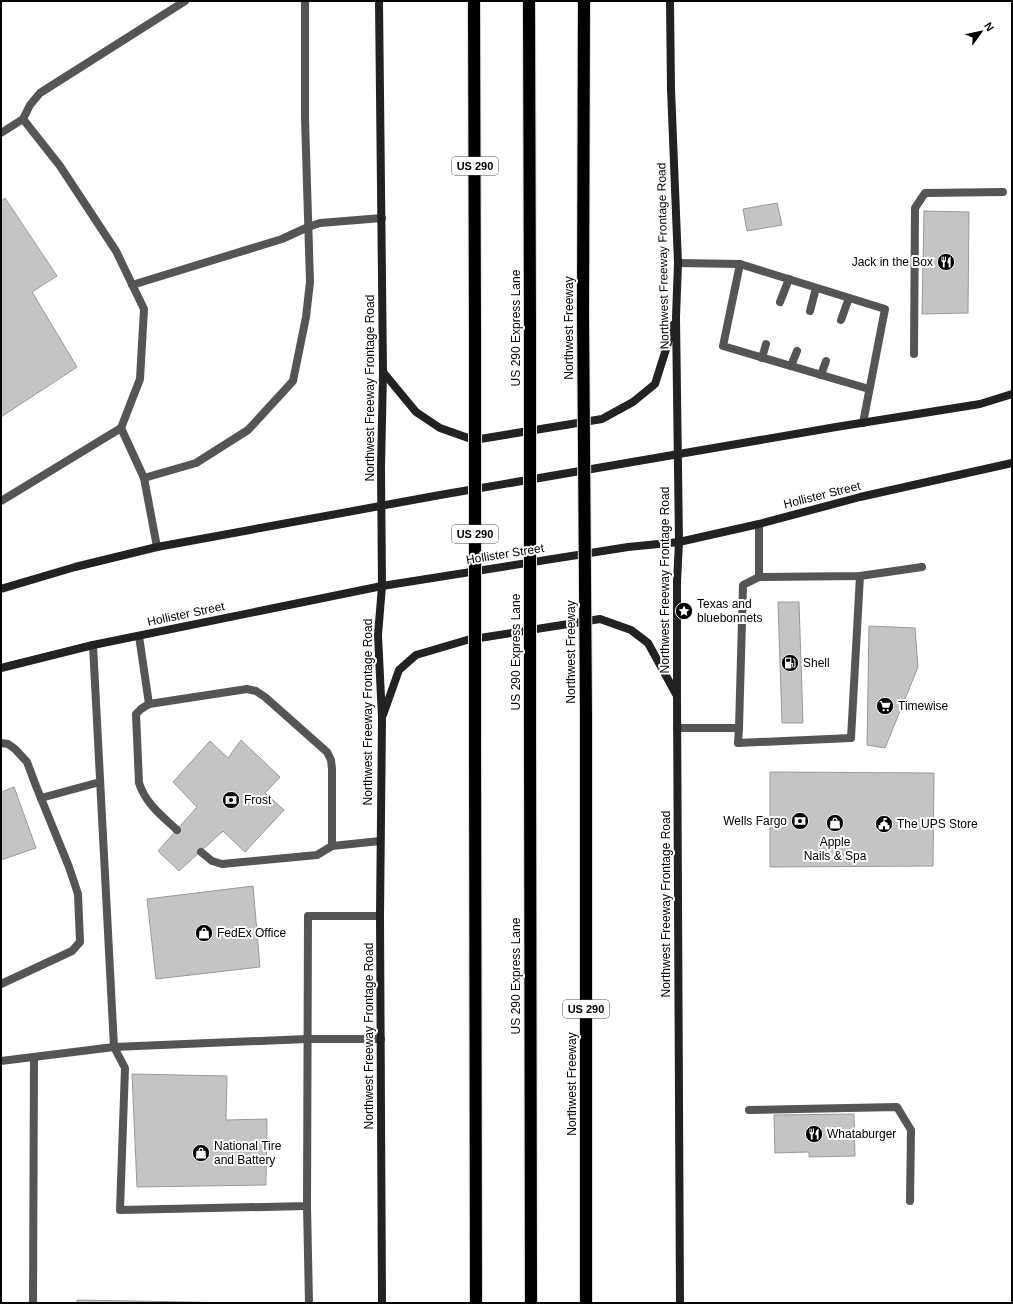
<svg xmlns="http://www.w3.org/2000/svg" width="1013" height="1304" font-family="Arial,sans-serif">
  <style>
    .building { fill: #c4c4c4; stroke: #999 }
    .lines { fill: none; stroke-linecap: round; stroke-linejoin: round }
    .highway-casing { stroke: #dbdbdb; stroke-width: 14 }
    .lane { stroke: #555; stroke-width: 8 }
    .secondary { stroke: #222; stroke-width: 8 }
    .highway { stroke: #000; stroke-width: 12 }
    .highway-bridge-casing { stroke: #dbdbdb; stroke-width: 14; stroke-linecap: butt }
    .highway-bridge { stroke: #000; stroke-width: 12 }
    .labels { text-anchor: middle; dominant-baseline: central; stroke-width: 4; stroke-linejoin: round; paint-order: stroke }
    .shield { fill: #fff; stroke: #4c4c4c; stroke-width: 1 }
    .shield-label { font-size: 11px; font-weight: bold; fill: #000 }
    .street-label { font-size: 12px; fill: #000; stroke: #fff }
    .poi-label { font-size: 12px; fill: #000; stroke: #fff; text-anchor: start }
  </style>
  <rect width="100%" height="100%" fill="#fff"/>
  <g class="building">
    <polygon points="5,198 57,276 32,292 77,367 1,417 1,201"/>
    <polygon points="777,203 782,225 747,231 743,209"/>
    <polygon points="924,211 969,212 968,313 922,314"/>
    <polygon points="778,602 799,602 803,723 782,723"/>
    <polygon points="869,626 915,628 918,667 885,748 867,745"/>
    <polygon points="241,740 280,777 265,793 284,810 245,852 223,831 179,871 158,851 197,807 173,782 210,741 228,758"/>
    <polygon points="770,772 934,773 933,866 770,867"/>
    <polygon points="14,787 36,848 1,860 1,792"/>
    <polygon points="253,886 260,967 156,979 147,899"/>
    <polygon points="132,1074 227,1076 226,1120 267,1119 266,1185 137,1187"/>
    <polygon points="854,1114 855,1156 809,1157 809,1152 775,1153 774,1115"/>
    <polygon points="77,1300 241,1303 77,1303"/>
  </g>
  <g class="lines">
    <defs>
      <g id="highway">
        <polyline points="474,1 475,332"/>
        <polyline points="529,1 530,323"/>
        <polyline points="583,313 584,1"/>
        <polyline points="586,715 586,1303"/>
        <polyline points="530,726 531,1303"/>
        <polyline points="475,736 476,1303"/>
      </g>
    </defs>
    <use href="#highway" class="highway-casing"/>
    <g class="lane">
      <polyline points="1,133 23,119 30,105 40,93 185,1"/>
      <polyline points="678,263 740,264 885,309 863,423"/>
      <polyline points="740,264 723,346 869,389"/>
      <polyline points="132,285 282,239 308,227 320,223 382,218"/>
      <polyline points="780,302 789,279"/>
      <polyline points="810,311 816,288"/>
      <polyline points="841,320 849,298"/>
      <polyline points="914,354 915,208 925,193 1003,192"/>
      <polyline points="762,358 766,344"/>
      <polyline points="791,366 797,351"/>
      <polyline points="821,375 826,361"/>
      <polyline points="121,428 144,478 157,547"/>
      <polyline points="144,478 196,463 248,430 293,381 306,317 310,282 305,119 305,1"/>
      <polyline points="1,501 121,428 140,379 144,309 116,251 60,166 23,119"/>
      <polyline points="759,577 759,524"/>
      <polyline points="139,636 149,704"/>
      <polyline points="93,645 114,1047 125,1068 120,1210 307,1206 308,916 380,916"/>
      <polyline points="677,728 739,728 743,585 759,577 860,576 922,567"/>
      <polyline points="739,728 738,743 851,738 860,576"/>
      <polyline points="1,743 8,744 15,749 27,762 36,786 69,867 78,894 80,942 72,951 1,984"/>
      <polyline points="41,798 100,782"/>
      <path d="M177,830C161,815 146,804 139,783L136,714L141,709L149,704L247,689L256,691L265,697L327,752L331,760L332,769V846"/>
      <polyline points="201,852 212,861 222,864 317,855 332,846 380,841"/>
      <polyline points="1,1061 114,1047 307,1039 381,1039"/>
      <polyline points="749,1110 897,1107 911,1130 910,1201"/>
      <polyline points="307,1206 309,1303"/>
      <polyline points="33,1303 34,1057"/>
    </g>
    <g class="secondary">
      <polyline points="379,1 383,372 381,468 382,586 378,635 382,718 380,916 382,1303"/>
      <polyline points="670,1 671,89 678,263 676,317 679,542 677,582 677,695 680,1303"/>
      <polyline points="383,372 416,412 440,428 474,440 602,419 633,402 655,384 674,324"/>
      <polyline points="1,589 75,567 157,547 440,495 836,427 980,404 1012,394"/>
      <polyline points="1,668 93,645 382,586 628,547 679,542 759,524 860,497 1012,463"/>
      <polyline points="383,715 399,670 416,655 467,640 600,619 631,630 648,643 676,694"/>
    </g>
    <use href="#highway" class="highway"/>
    <defs>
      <g id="highway-bridge">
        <polyline points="583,313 586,715"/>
        <polyline points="530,323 530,726"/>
        <polyline points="475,332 475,736"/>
      </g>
    </defs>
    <use href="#highway-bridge" class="highway-bridge-casing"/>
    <use href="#highway-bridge" class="highway-bridge"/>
  </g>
  <defs>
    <symbol id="restaurant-disc" viewBox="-11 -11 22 22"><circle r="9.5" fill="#000" stroke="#fff"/><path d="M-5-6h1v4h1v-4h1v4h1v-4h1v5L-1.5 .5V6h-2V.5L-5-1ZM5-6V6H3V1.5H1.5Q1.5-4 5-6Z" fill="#fff"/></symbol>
    <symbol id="sight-disc" viewBox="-11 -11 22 22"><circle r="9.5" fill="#000" stroke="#fff"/><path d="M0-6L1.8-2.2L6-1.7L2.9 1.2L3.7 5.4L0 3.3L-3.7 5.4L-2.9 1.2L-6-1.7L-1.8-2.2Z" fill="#fff"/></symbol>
    <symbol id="fuel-disc" viewBox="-11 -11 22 22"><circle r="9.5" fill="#000" stroke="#fff"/><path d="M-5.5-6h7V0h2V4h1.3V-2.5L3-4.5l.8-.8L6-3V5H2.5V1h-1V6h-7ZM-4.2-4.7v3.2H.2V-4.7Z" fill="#fff"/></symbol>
    <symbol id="supermarket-disc" viewBox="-11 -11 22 22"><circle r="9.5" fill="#000" stroke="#fff"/><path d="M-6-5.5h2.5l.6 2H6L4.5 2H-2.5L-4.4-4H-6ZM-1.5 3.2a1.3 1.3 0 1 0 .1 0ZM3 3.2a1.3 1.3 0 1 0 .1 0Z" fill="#fff"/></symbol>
    <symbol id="bank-disc" viewBox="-11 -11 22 22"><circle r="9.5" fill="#000" stroke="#fff"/><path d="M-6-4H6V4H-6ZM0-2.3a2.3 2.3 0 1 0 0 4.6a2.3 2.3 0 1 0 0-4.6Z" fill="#fff"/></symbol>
    <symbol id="shop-disc" viewBox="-11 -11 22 22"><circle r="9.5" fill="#000" stroke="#fff"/><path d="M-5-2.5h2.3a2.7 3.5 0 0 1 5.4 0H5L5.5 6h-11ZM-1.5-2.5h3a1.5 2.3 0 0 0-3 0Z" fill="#fff"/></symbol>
    <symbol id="civic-disc" viewBox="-11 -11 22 22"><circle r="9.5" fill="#000" stroke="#fff"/><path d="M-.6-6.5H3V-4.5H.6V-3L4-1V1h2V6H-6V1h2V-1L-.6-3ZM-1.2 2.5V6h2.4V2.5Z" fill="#fff"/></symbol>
  </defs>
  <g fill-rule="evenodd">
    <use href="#restaurant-disc" x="936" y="252" width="20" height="20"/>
    <use href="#sight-disc" x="674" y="601" width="20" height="20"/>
    <use href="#fuel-disc" x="780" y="653" width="20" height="20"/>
    <use href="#supermarket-disc" x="875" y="696" width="20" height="20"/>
    <use href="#bank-disc" x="221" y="790" width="20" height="20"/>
    <use href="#bank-disc" x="790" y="811" width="20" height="20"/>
    <use href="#shop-disc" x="825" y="813" width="20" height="20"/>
    <use href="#civic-disc" x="874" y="814" width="20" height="20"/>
    <use href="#shop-disc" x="194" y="923" width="20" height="20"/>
    <use href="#restaurant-disc" x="804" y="1124" width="20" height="20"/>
    <use href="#shop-disc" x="191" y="1143" width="20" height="20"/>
  </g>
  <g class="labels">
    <g class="shield">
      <rect x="452" y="157" width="46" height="18" rx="3"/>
      <rect x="452" y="525" width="46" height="18" rx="3"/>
      <rect x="563" y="1000" width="46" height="18" rx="3"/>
    </g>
    <g class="shield-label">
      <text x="475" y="166">US 290</text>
      <text x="475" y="534">US 290</text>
      <text x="586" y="1009">US 290</text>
    </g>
    <g class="street-label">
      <text transform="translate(663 256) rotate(-91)">Northwest Freeway Frontage Road</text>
      <text transform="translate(516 328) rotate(-90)">US 290 Express Lane</text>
      <text transform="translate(569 328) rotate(-90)">Northwest Freeway</text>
      <text transform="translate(370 388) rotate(-90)">Northwest Freeway Frontage Road</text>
      <text transform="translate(822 495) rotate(-14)">Hollister Street</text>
      <text transform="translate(505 554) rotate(-9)">Hollister Street</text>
      <text transform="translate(665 580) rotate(-90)">Northwest Freeway Frontage Road</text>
      <text transform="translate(186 614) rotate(-12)">Hollister Street</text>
      <text transform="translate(516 652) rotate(-90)">US 290 Express Lane</text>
      <text transform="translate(571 652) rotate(-90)">Northwest Freeway</text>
      <text transform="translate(368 712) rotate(-90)">Northwest Freeway Frontage Road</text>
      <text transform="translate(666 904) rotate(-90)">Northwest Freeway Frontage Road</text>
      <text transform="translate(516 976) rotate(-90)">US 290 Express Lane</text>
      <text transform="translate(369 1036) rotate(-90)">Northwest Freeway Frontage Road</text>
      <text transform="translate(572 1084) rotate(-90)">Northwest Freeway</text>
    </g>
    <g class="poi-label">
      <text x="933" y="262" text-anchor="end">Jack in the Box</text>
      <text x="697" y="604">Texas and<tspan x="697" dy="14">bluebonnets</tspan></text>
      <text x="803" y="663">Shell</text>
      <text x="898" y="706">Timewise</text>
      <text x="244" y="800">Frost</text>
      <text x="787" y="821" text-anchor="end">Wells Fargo</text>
      <text x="897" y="824">The UPS Store</text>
      <text x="835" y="842" text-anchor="middle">Apple<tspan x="835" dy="14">Nails &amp; Spa</tspan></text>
      <text x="217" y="933">FedEx Office</text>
      <text x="827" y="1134">Whataburger</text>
      <text x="214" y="1146">National Tire<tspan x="214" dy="14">and Battery</tspan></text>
    </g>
  </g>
  <rect width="1013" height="1304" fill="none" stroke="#000000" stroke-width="4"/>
  <g transform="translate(981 32) rotate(57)" stroke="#ffffff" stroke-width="3" paint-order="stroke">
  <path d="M0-3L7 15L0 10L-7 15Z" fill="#000000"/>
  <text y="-6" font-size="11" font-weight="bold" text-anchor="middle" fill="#000000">N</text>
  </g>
</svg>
